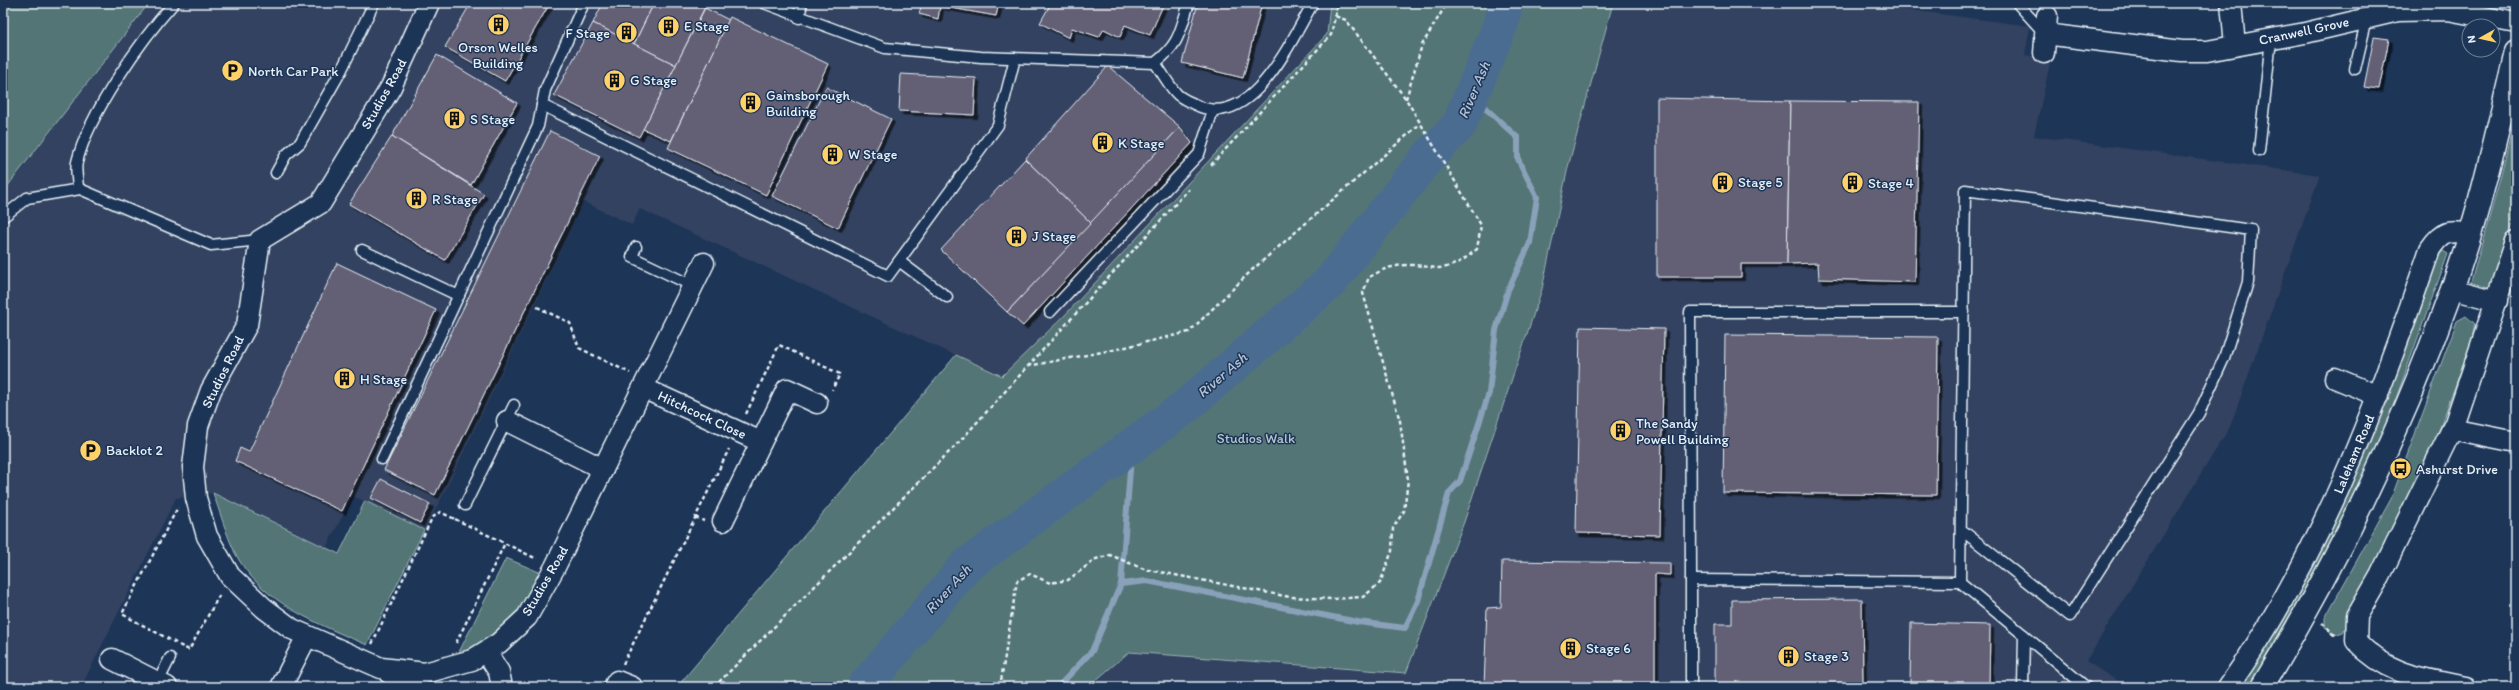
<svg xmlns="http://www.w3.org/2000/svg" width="2519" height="690" font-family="Itim,sans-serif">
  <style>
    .built { fill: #324260 }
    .green { fill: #527576; stroke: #9db3b7 }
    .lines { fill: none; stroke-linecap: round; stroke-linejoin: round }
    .stream { stroke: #8aa1ba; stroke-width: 6 }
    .river { stroke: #4b6c91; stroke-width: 35 }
    .building { fill: #645f74; stroke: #e8f1f8; filter: url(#shadow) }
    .lane-casing { stroke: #e8f1f8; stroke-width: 13 }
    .street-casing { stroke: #e8f1f8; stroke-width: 23 }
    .secondary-casing { stroke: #e8f1f8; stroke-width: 25 }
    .path { stroke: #e8f1f8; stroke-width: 2.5; stroke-dasharray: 4 3; stroke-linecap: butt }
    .lane { stroke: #1d3557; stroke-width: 10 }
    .street { stroke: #1d3557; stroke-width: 20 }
    .secondary { stroke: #1d3557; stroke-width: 22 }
    .labels { text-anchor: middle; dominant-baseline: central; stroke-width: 3; stroke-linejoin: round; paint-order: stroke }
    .poi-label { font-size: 14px; fill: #e8f1f8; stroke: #1d3557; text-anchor: start }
    .street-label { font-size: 14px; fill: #e8f1f8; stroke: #1d3557 }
    .park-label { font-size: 14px; fill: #b4c6ca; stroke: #1d3557 }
    .water-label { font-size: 15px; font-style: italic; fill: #b1c2d4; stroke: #1d3557 }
  </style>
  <defs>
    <filter id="shadow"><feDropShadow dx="3.5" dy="3.5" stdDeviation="0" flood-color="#0009"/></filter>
  </defs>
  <rect width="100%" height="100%" fill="#1d3557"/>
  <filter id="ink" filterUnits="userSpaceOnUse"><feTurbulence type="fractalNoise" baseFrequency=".025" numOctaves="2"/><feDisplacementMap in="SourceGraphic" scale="8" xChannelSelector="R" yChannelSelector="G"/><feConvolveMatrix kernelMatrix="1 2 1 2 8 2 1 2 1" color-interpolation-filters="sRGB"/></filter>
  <g filter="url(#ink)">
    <g class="built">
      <polygon points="149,3 1330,3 1327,33 1065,315 1002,377 640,209 632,225 584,202 441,499 424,530 353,496 326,548 213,493 176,498 81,687 3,687 3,192"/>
      <polygon points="1613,3 1858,3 2030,26 2025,55 2051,59 2034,136 2320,175 2230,427 2086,661 2127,687 1088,687 1129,652 1406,673 1542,289 1568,167"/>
    </g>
    <g class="green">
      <polygon points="3,3 149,3 3,192"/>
      <polygon points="1330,3 1613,3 1568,167 1542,289 1464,522 1406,673 1129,652 1088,687 677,687 956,355 1002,376 1065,315 1327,34"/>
      <polygon points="2516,112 2516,212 2493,287 2484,291 2470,285 2498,187"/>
      <path d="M2443,251L2448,254L2376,454L2282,638L2248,687H2239C2278,620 2320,554 2352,484C2385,410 2410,331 2437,254Z"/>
      <polygon points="2466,316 2475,324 2471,343 2420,482 2343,632 2335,635 2325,628 2325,618 2391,499 2457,321"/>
      <path d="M213,493L339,554L365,501L424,530L367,645C319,624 261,603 235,553C226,534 220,512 213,493Z"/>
      <path d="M506,558L539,572C528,599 510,628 485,643C477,649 466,652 457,656Z"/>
    </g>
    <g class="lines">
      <g class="stream">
        <polyline points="1121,584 1147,581 1358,622 1405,628 1418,601 1449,493 1460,481 1489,393 1496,330 1508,290 1530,243 1537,197 1518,159 1518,138 1471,95"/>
        <polyline points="1058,687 1092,651 1121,584 1132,445"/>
      </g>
      <polyline class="river" points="864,687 966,566 1185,407 1330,282 1427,158 1459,125 1502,21 1506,3"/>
    </g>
    <g class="building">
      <polygon points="471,3 550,3 505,81 445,47"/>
      <polygon points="603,3 654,3 634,44 593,23"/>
      <polygon points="654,3 707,3 676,65 634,44"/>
      <polygon points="922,3 999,3 996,16 940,6 938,19 919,14"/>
      <polygon points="1051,3 1164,3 1150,35 1125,25 1120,37 1104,29 1099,37 1072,28 1069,38 1040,23"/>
      <polygon points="1198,3 1262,3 1243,78 1182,63"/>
      <polygon points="705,8 729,20 671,141 643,129"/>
      <polygon points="730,17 828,64 766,195 668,148"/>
      <polygon points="593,23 676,65 639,137 554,95"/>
      <polygon points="2374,37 2389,39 2379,89 2364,87"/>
      <polygon points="437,55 517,103 471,185 392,136"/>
      <polygon points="1108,66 1180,127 1091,223 1025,159"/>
      <polygon points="901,74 976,78 974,115 899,111"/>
      <polygon points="826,87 891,119 838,228 772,196"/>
      <polygon points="1657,98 1790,101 1787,264 1741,264 1741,277 1657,277"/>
      <polygon points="1790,101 1919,102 1915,282 1819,279 1818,263 1787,264"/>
      <polygon points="1180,127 1192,143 1023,326 1007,312"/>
      <polygon points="550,131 600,156 435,495 384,470"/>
      <polygon points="392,136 484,194 445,260 349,204"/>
      <polygon points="1025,159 1091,223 1007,312 941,250"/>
      <polygon points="337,263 436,310 342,511 235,461 240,448 249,452"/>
      <polygon points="1580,327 1664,329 1660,535 1576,533"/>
      <polygon points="1725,335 1938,337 1936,495 1723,493"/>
      <polygon points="381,479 430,504 420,523 371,498"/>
      <polygon points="1502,561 1670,563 1670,575 1655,574 1655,687 1484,687 1487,608 1501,607"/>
      <polygon points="1862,599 1863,687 1715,687 1715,624 1732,624 1732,600"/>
      <polygon points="1911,623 1990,625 1989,687 1910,687"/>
    </g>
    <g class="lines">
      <defs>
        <g id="lane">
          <path d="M764,3L885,48L981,57L1155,63C1180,44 1180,31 1189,3"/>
          <polyline points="2017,3 2045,34"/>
          <polyline points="799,18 802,3"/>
          <path d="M1155,63C1162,72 1168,84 1176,93C1180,98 1188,101 1194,104C1251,134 1291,40 1313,3"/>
          <polyline points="2355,69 2367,18"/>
          <polyline points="542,105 888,276 998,125 1015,58"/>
          <polyline points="2259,151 2271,39"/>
          <polyline points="276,173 286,155 300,143 341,71 374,3"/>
          <path d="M78,189C78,181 75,170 77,162C89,113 141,40 174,3"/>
          <polyline points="3,217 27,198 80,189 211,245 260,240"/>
          <polyline points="636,247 632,257 693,286"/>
          <polyline points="362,250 459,296"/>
          <polyline points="899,261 947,297"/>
          <polyline points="1050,312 1199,154 1213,110"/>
          <polyline points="382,459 538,126 545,90 584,3"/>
          <polyline points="465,505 514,405"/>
          <polyline points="1691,580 1690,312 1964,312"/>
          <polyline points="1960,582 1965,190 2251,230 2248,282 2224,358 2199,413 2070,616 1963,531"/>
          <polyline points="158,682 170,658"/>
          <polyline points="1691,687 1691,580 1960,582 2086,687"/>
          <polyline points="2023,687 2024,635"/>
        </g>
        <g id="street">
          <polyline points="429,3 391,87 321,203 260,240 247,325 211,390 198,426 193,467 196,498 207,536 230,576 264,608 292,629 381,668 425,673 472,660 499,643 527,617 555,567 704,263"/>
          <polyline points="2231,3 2235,45"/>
          <polyline points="2045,34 2182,51 2207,51 2305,33 2398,11 2448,10 2516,23"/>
          <polyline points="2044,53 2047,16"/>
          <polyline points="2452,289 2497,301"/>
          <polyline points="2335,378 2378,396"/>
          <polyline points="643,388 761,442"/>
          <polyline points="507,421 603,469"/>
          <polyline points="2452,429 2516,442"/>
          <polyline points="723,521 787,389 817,403"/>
          <polyline points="486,652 499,672 502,687"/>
          <polyline points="112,659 167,687"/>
          <polyline points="389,673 417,687"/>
          <polyline points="281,687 307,636"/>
          <polyline points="614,687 617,681 632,687"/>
          <path d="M2228,687C2322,554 2378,402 2430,249C2442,231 2449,230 2470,234"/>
          <path d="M2466,687C2422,678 2387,675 2356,641L2357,616L2380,576L2455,423L2516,241"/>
        </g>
        <path id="secondary" d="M2262,687C2339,560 2402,429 2452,289C2480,212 2497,132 2516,52"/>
      </defs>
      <use href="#lane" class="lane-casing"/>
      <use href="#street" class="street-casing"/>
      <use href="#secondary" class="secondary-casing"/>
      <g class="path">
        <polyline points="1406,99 1422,45 1447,3"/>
        <polyline points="1211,165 1331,35 1338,3"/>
        <polyline points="537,307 570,323 579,348 630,373"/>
        <polyline points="1028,366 1113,350 1189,332 1252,270 1420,124"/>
        <polyline points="746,414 779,345 840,374 832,390"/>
        <polyline points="695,517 704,521"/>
        <polyline points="455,519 537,559"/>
        <polyline points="2322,623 2336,636"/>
        <polyline points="176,643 122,614 178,507"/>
        <polyline points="456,643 505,543"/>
        <polyline points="372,644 432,518 440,512 455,519"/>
        <polyline points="179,645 189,650 220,594"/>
        <polyline points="623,664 729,449"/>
        <polyline points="714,687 961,440 1189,189"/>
        <path d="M1000,687L1017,581L1030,574L1050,583L1068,580L1096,559L1110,555L1144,569L1290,597L1333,599L1363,597L1380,583L1392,551L1393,528L1404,511L1408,480L1400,421L1363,293L1369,277C1376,274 1384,268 1392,267C1432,258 1436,284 1477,249L1481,225L1406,99L1346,20L1335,16"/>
      </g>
      <use href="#lane" class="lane"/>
      <use href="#street" class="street"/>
      <use href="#secondary" class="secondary"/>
    </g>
  </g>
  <defs>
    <symbol id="building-disc" viewBox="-11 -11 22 22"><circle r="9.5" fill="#ffd166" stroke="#1d3557"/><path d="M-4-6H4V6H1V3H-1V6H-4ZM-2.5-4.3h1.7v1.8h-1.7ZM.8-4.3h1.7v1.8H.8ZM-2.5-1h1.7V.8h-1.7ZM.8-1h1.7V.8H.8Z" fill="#111"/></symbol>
    <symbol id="parking-disc" viewBox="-11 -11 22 22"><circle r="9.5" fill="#ffd166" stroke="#1d3557"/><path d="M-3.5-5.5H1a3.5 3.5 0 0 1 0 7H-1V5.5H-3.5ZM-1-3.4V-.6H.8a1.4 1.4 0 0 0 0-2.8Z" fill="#111"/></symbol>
    <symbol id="bus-disc" viewBox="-11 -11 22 22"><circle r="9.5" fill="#ffd166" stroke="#1d3557"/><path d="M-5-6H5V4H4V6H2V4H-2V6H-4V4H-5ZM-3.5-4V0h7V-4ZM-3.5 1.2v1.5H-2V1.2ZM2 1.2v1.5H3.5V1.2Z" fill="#111"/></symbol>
  </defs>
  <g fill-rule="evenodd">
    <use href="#building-disc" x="486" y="12" width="25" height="25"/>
    <use href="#building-disc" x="656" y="14" width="25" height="25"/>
    <use href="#building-disc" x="614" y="20" width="25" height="25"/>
    <use href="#parking-disc" x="220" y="58" width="25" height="25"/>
    <use href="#building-disc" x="602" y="68" width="25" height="25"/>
    <use href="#building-disc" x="738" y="90" width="25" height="25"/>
    <use href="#building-disc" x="442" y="106" width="25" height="25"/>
    <use href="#building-disc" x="1090" y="130" width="25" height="25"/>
    <use href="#building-disc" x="820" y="142" width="25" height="25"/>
    <use href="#building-disc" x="1710" y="170" width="25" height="25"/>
    <use href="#building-disc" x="1840" y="170" width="25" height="25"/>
    <use href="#building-disc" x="404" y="186" width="25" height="25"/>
    <use href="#building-disc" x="1004" y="224" width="25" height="25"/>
    <use href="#building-disc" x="332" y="366" width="25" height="25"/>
    <use href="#building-disc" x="1608" y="418" width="25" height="25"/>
    <use href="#parking-disc" x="78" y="438" width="25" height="25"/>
    <use href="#bus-disc" x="2388" y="456" width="25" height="25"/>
    <use href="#building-disc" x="1558" y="636" width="25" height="25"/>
    <use href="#building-disc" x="1776" y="644" width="25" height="25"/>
  </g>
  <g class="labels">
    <g class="poi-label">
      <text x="684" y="26">E Stage</text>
      <text x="610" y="33" text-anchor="end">F Stage</text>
      <text x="498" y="47" text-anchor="middle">Orson Welles<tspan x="498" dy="16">Building</tspan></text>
      <text x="248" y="71">North Car Park</text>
      <text x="630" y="80">G Stage</text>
      <text x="766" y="95">Gainsborough<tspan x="766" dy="16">Building</tspan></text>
      <text x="470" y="119">S Stage</text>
      <text x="1118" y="143">K Stage</text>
      <text x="848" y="154">W Stage</text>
      <text x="1738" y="182">Stage 5</text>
      <text x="1868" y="183">Stage 4</text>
      <text x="432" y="199">R Stage</text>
      <text x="1032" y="236">J Stage</text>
      <text x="360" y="379">H Stage</text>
      <text x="1636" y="423">The Sandy<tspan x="1636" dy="16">Powell Building</tspan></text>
      <text x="106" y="450">Backlot 2</text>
      <text x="2416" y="469">Ashurst Drive</text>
      <text x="1586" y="648">Stage 6</text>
      <text x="1804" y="656">Stage 3</text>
    </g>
    <g class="street-label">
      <text transform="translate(2304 31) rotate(-12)">Cranwell Grove</text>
      <text transform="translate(384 94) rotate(-61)">Studios Road</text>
      <text transform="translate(223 372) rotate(-64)">Studios Road</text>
      <text transform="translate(702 415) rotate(25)">Hitchcock Close</text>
      <text transform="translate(2354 454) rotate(-67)">Laleham Road</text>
      <text transform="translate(545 581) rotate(-60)">Studios Road</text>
    </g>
    <g class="park-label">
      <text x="1256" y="438">Studios Walk</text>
    </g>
    <g class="water-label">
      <text transform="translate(1474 90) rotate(-67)">River Ash</text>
      <text transform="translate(1222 375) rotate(-41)">River Ash</text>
      <text transform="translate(948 589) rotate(-48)">River Ash</text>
    </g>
  </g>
  <rect width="2519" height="690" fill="none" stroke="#1d3557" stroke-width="16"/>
  <rect x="8" y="8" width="2503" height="674" fill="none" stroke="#e8f1f8" stroke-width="1.5" filter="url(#ink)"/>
  <g transform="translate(2481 38) rotate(262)"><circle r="19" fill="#1d3557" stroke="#6e8097"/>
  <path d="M0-3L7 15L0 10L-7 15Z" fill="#ffd166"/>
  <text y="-6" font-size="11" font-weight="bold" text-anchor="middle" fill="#e8f1f8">N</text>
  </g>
</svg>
